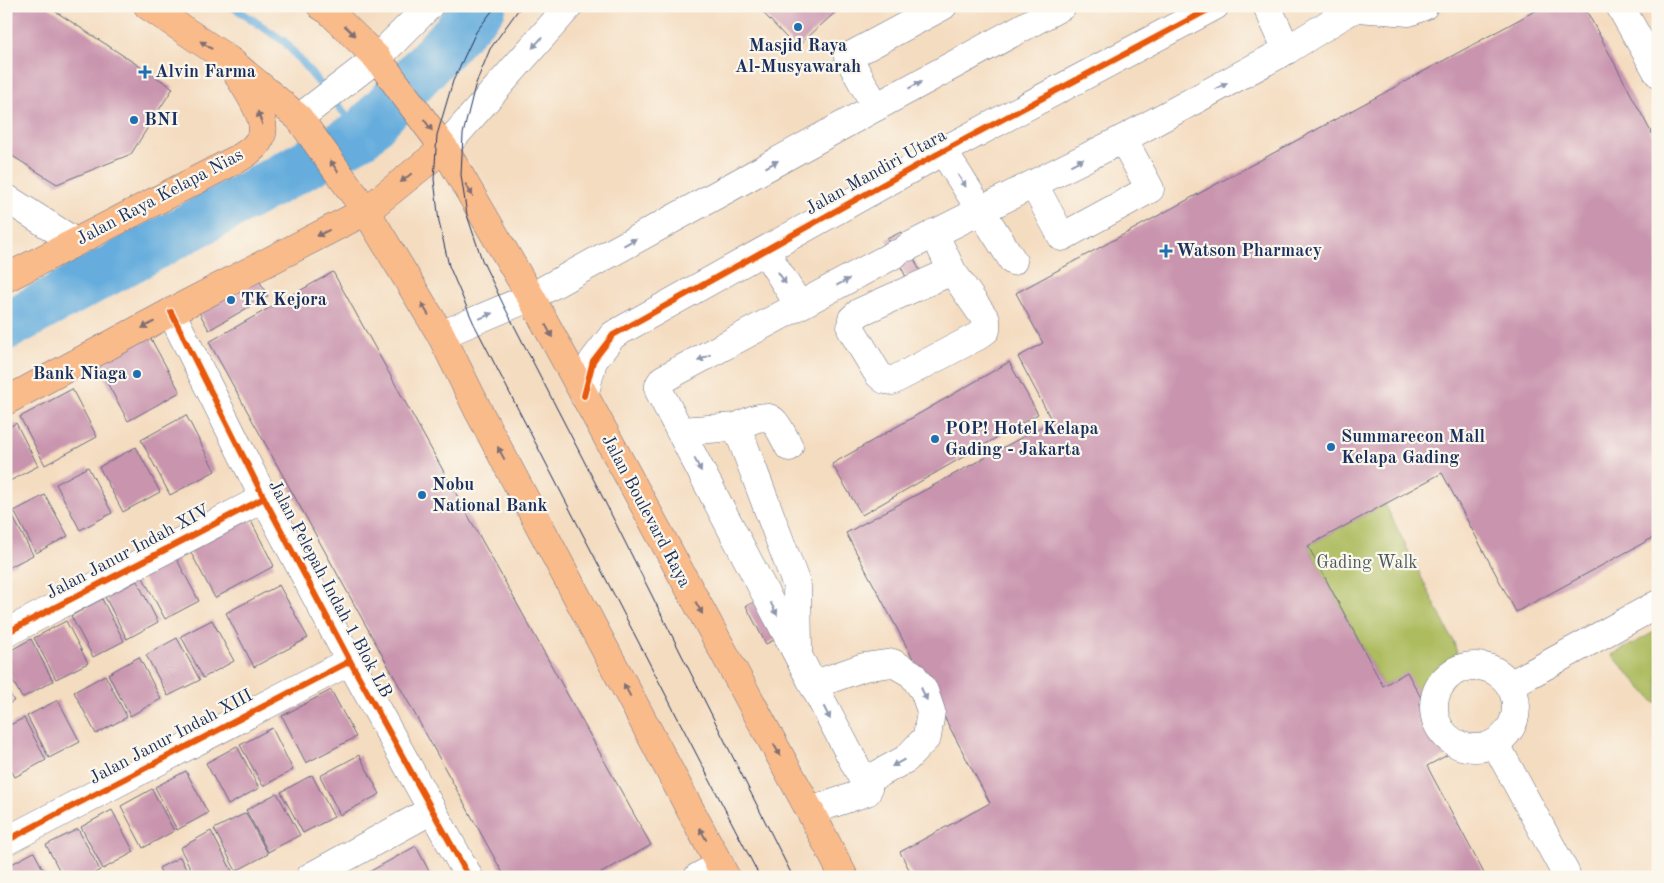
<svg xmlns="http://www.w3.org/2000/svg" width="1664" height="883" font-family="'Old Standard TT',serif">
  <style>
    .green { fill: #adbc5f; stroke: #64765e }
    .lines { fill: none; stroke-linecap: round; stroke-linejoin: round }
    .stream { stroke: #66addd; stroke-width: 8 }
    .river { stroke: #66addd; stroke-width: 49 }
    .building { fill: #c994ae }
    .minor-casing { stroke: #676c80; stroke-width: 29 }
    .major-casing { stroke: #676c80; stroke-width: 29 }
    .minor { stroke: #fff; stroke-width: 28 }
    .major { stroke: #fabb8b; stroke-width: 28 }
    .tram { stroke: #1b2f5e; stroke-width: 1 }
    .cycleway-casing { stroke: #fbf7ec; stroke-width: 9 }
    .cycleway { stroke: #e8590c; stroke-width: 6 }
    .oneway { fill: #7f6e72 }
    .oneway2 { fill: #8d97ae }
    .poi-dot { fill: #1f6fb2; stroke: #fbf7ec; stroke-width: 2 }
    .labels { text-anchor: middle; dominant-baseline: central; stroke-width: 4.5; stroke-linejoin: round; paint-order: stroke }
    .poi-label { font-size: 18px; font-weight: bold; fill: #1b2f5e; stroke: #fbf7ec; text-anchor: start }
    .street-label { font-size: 18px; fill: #1b2f5e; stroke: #fbf7ec }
    .park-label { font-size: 18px; fill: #47595e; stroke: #fbf7ec }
  </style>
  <rect width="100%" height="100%" fill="#fbf7ec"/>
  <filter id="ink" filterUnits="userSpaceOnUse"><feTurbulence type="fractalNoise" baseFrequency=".02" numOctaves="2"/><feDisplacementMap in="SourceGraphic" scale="10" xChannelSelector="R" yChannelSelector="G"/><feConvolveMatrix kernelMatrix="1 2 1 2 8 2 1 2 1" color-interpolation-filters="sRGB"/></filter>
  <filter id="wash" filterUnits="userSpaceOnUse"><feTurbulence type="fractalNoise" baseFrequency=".0096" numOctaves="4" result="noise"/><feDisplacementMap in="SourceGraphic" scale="20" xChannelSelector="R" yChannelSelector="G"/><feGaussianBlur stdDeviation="1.12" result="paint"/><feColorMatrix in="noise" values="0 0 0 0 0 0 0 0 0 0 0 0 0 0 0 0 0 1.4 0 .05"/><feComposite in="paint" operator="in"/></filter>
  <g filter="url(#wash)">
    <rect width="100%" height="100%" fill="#f4dcc0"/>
    <g class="green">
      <polygon points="1385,504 1454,643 1462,672 1427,711 1407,673 1383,686 1308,546"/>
      <polygon points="1658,630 1658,702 1655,703 1612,655"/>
    </g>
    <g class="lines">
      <polyline class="stream" points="232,6 285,42 362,134"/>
      <polyline class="river" points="6,326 362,134 482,6"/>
    </g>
    <g id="blocks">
      <g class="building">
        <polygon points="6,6 47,6 173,88 131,154 57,184 6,152"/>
        <polygon points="757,6 842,6 796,48"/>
        <polygon points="1544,6 1584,6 1658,145 1658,535 1516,612 1442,473 1308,546 1383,686 1407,672 1451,753 1427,766 1486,877 913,877 900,852 990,803 846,533 1052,421 1018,357 1043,343 1016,293"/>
        <polygon points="901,232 920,271 906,277 887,239"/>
        <polygon points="254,271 268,296 209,330 195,305"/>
        <polygon points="333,272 651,845 594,877 505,877 209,342"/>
        <polygon points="145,328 180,392 128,421 93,357"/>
        <polygon points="1009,362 1038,414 862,515 832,464"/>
        <polygon points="72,389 97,437 45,465 20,417"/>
        <polygon points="186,415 215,471 170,495 141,440"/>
        <polygon points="16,423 38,466 6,483 6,429"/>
        <polygon points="136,447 160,492 123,512 99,467"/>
        <polygon points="88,467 112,513 80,530 56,484"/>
        <polygon points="45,495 68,536 36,553 14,511"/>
        <polygon points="11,513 33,555 6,569 6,515"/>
        <polygon points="249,517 274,566 215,598 189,549"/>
        <polygon points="175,556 199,601 165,619 141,574"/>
        <polygon points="137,581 158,622 127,639 105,597"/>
        <polygon points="279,585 308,638 254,667 226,613"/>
        <polygon points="102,599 124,641 93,657 71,616"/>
        <polygon points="760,599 780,637 766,644 746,606"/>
        <polygon points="212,620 234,661 203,678 181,636"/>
        <polygon points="66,621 88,663 56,679 34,638"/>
        <polygon points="177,638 200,680 168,696 146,655"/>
        <polygon points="31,639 53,681 22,698 6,668 6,653"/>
        <polygon points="139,657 161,699 130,716 108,674"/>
        <polygon points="105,675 127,717 96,734 74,692"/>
        <polygon points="6,687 14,701 6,705"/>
        <polygon points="331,690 356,737 306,763 282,716"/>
        <polygon points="58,700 80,742 49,758 27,716"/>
        <polygon points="24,718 46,760 15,777 6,761 6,727"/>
        <polygon points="272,728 293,770 263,786 240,745"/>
        <polygon points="237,746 259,788 228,805 206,763"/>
        <polygon points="359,755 380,794 340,815 320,776"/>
        <polygon points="186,771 208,813 177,830 155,787"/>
        <polygon points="312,775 334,817 303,833 281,792"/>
        <polygon points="152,789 174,831 143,848 121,806"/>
        <polygon points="277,793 300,835 268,852 246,810"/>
        <polygon points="112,810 134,852 103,869 81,827"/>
        <polygon points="246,813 268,854 236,871 214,829"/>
        <polygon points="78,829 100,870 88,877 63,877 46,845"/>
        <polygon points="211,831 233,873 226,877 195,877 180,848"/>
        <polygon points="416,846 432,877 360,877"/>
        <polygon points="34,852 47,877 7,877 6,867"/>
        <polygon points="180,857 190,877 163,877 159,868"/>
      </g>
    </g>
  </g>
  <g filter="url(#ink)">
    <use href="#blocks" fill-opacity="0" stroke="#676c80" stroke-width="1"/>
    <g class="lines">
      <defs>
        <g id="minor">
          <polyline points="1267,6 1287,50"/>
          <polyline points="1620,6 1658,73"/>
          <polyline points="1358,8 1409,12 1424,6"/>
          <polyline points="876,107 848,57 943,6"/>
          <polyline points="299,118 377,58 429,6"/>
          <polyline points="444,148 569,6"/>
          <polyline points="943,151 1013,261"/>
          <polyline points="1034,185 1062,237 1150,189 1123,139"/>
          <polyline points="6,198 75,242"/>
          <polyline points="934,233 952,271 986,320 986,330 978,336 892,381 885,380 878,374 851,329 852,319 860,312 952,271"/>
          <polyline points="908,247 1123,139 1287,50 1348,12 1361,6"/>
          <polyline points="765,251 799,305"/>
          <polyline points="171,312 264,498 350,661 469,877"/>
          <polyline points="441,335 531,297 876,107 1062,6"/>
          <polyline points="584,396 593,361 613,335 943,151 1215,6"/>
          <path d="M737,427C772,409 773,416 789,447"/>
          <polyline points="680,431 737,427 797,586 798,650"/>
          <polyline points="6,633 264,498"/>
          <circle cx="1475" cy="707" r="41"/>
          <polyline points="813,685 864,667 893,663 912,674 924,691 931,711 927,737 906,759 864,782"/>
          <polyline points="1510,685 1658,604"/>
          <polyline points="1495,743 1566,874"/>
          <polyline points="810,811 867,792 868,789 659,391 659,385 663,379 895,254"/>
          <polyline points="6,841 350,661"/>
          <polyline points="310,877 432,810"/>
          <polyline points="698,877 720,865"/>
        </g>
        <g id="major">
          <polyline points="148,6 229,60 299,118 366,211 441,335 479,412 726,877"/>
          <polyline points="321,6 329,11 377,58 444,148 531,297 810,811 844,877"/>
          <path d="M6,278L241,157C249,152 257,146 261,137C269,120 246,89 238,75"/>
          <polyline points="6,401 171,312 366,211 444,148"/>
        </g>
      </defs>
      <use href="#minor" class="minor-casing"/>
      <use href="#major" class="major-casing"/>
      <use href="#minor" class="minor"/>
      <use href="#major" class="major"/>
      <g class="tram">
        <polyline points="496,6 476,32 453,81 437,135 434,179 439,222 449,266 474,324 760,877"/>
        <polyline points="521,6 490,49 475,86 463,134 461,175 467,215 482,260 504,306 599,490 793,877"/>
      </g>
      <defs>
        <g id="cycleway">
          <polyline points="171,312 264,498 350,661 469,877"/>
          <polyline points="584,396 593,361 613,335 943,151 1215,6"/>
          <polyline points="6,633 264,498"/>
          <polyline points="6,841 350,661"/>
        </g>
      </defs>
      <use href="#cycleway" class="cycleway-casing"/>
      <use href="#cycleway" class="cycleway"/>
    </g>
    <defs><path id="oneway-solid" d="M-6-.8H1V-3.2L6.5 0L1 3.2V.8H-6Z" transform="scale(1.25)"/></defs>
    <g class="oneway">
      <use href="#oneway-solid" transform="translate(350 31) rotate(44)"/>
      <use href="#oneway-solid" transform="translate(206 45) rotate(-146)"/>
      <use href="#oneway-solid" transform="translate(260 118) rotate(-110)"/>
      <use href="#oneway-solid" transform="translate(428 125) rotate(54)"/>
      <use href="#oneway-solid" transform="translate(334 166) rotate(-124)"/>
      <use href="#oneway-solid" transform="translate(406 178) rotate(141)"/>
      <use href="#oneway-solid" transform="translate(469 190) rotate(60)"/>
      <use href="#oneway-solid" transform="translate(323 233) rotate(153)"/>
      <use href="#oneway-solid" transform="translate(425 309) rotate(-121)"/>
      <use href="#oneway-solid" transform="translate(148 325) rotate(152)"/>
      <use href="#oneway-solid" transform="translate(549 331) rotate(62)"/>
      <use href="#oneway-solid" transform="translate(501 453) rotate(-118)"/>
      <use href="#oneway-solid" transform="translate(699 608) rotate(61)"/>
      <use href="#oneway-solid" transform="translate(627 690) rotate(-118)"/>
      <use href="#oneway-solid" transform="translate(777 750) rotate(61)"/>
      <use href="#oneway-solid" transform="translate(703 834) rotate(-118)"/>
    </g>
    <g class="oneway2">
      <use href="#oneway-solid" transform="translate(537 43) rotate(132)"/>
      <use href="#oneway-solid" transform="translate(915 85) rotate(-28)"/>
      <use href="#oneway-solid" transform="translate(1221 86) rotate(-28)"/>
      <use href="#oneway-solid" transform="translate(1077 162) rotate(-27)"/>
      <use href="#oneway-solid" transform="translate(772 164) rotate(-29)"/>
      <use href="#oneway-solid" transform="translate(962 181) rotate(57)"/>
      <use href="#oneway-solid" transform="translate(630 242) rotate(-29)"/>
      <use href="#oneway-solid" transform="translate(782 278) rotate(57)"/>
      <use href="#oneway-solid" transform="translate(843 282) rotate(-28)"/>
      <use href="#oneway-solid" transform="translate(486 316) rotate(-23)"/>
      <use href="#oneway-solid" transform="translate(704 358) rotate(152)"/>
      <use href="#oneway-solid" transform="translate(698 465) rotate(62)"/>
      <use href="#oneway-solid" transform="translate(774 609) rotate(62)"/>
      <use href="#oneway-solid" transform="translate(924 694) rotate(65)"/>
      <use href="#oneway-solid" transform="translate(827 713) rotate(63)"/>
      <use href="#oneway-solid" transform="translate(898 763) rotate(151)"/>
    </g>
  </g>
  <g class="poi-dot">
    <circle cx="798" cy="27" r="5"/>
    <path d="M142.5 64.5h5v5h5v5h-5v5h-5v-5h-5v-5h5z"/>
    <circle cx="134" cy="120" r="5"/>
    <path d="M1163.5 243.5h5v5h5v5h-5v5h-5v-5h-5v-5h5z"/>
    <circle cx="231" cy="300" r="5"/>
    <circle cx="137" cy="374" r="5"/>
    <circle cx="935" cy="439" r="5"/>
    <circle cx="1331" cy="447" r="5"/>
    <circle cx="422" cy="495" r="5"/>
  </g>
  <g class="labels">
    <g class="poi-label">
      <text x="798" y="46" text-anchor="middle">Masjid Raya<tspan x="798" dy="21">Al-Musyawarah</tspan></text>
      <text x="155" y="72">Alvin Farma</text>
      <text x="144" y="120">BNI</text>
      <text x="1176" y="251">Watson Pharmacy</text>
      <text x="241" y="300">TK Kejora</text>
      <text x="127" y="374" text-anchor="end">Bank Niaga</text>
      <text x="945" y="429">POP! Hotel Kelapa<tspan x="945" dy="21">Gading - Jakarta</tspan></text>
      <text x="1341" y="437">Summarecon Mall<tspan x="1341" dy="21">Kelapa Gading</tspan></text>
      <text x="432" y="485">Nobu<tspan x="432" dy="21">National Bank</tspan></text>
    </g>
    <g class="street-label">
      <text transform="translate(876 172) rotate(-29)">Jalan Mandiri Utara</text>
      <text transform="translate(160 197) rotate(-28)">Jalan Raya Kelapa Nias</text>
      <text transform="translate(646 511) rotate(62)">Jalan Boulevard Raya</text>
      <text transform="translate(128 552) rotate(-28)">Jalan Janur Indah XIV</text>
      <text transform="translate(330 589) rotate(62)">Jalan Pelepah Indah 1 Blok LB</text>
      <text transform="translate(171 737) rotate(-28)">Jalan Janur Indah XIII</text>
    </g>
    <g class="park-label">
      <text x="1367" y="563">Gading Walk</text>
    </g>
  </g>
  <rect width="1664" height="883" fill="none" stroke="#fbf7ec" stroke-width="25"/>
</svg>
